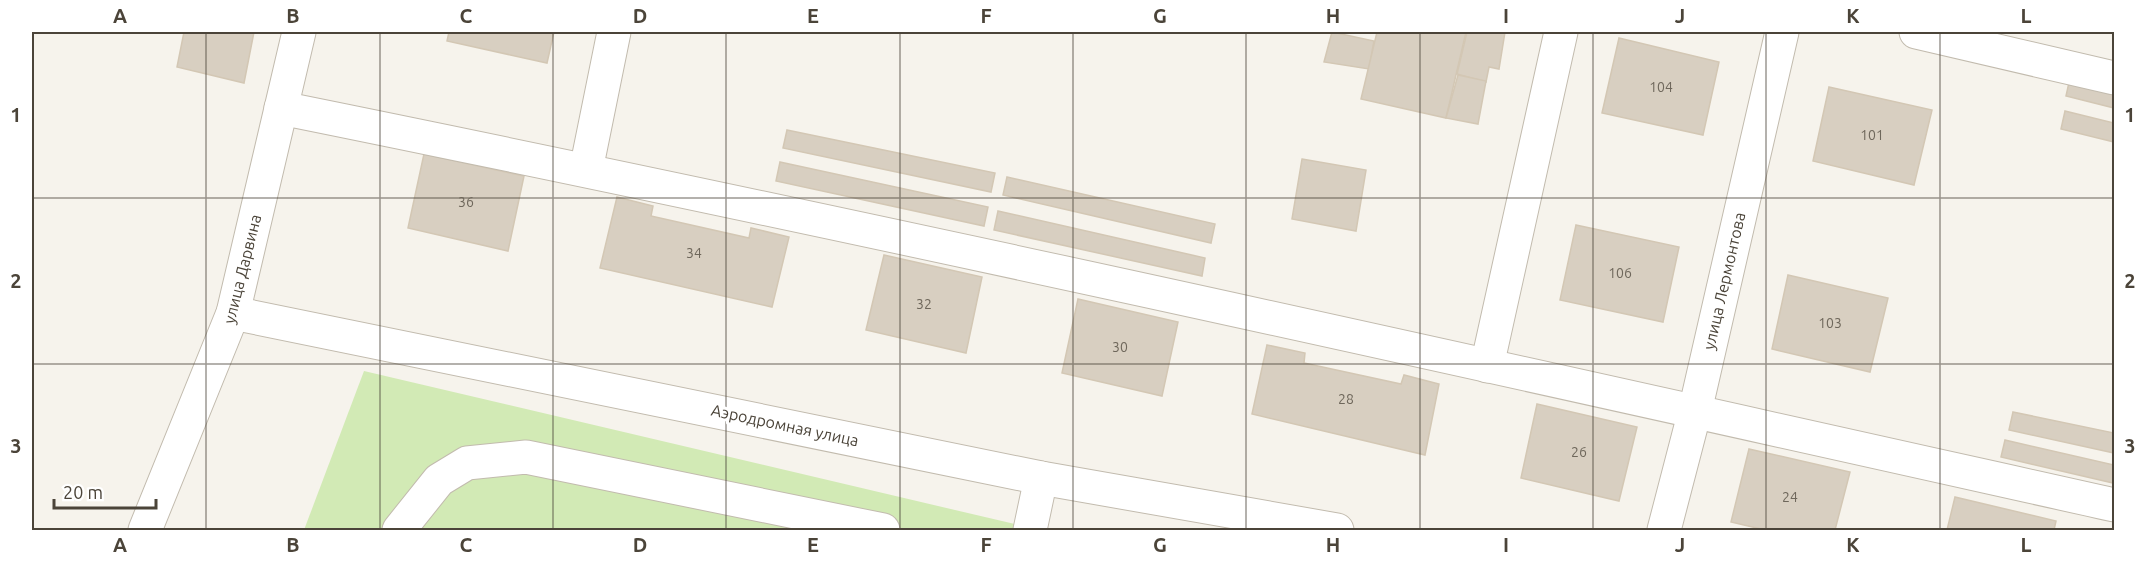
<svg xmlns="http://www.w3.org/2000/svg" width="2146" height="562" font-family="Ubuntu,sans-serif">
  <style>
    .green { fill: #d2eab5 }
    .building { fill: #d8cfc1; stroke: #d3c7b4; stroke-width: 1.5 }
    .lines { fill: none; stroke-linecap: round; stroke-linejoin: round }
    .minor-casing { stroke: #c2bbae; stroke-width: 35 }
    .minor { stroke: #fff; stroke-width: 33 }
    .grid { fill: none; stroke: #4b4439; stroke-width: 1.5; stroke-opacity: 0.55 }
    .labels { text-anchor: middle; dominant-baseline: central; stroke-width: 6; stroke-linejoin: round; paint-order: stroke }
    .number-label { font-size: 14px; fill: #6e675b }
    .street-label { font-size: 16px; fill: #4b4439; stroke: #fff }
    .neatline { fill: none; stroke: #4b4439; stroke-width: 2 }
    .grid-label { font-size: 20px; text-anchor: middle; font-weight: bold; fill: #4b4439 }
  </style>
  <rect width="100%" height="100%" fill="#f6f3ec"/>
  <polygon class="green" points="364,371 1040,530 304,530"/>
  <g class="building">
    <polygon points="184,32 254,32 244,83 177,67"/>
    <polygon points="449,32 554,32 547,63 447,41"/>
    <polygon points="1332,32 1374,41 1369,69 1324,62"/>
    <polygon points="1377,32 1466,32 1446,118 1361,99"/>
    <polygon points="1467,32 1505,32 1499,69 1489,67 1486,82 1457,74"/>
    <polygon points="1619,38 1719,62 1703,135 1602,113"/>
    <polygon points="1458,75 1486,81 1478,124 1446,118"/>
    <polygon points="2070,78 2114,90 2114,108 2066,96"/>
    <polygon points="1829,87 1932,110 1914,185 1813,161"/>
    <polygon points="2065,111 2114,123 2114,142 2061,129"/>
    <polygon points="787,130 995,173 991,192 783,148"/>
    <polygon points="424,154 524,176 508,251 408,228"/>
    <polygon points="1302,159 1366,170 1356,231 1292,219"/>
    <polygon points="780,162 988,207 984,226 776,181"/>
    <polygon points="1007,177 1215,224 1211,243 1003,195"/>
    <polygon points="617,197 653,206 651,216 749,238 751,228 789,237 772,307 600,268"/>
    <polygon points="998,211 1205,258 1202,276 994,230"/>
    <polygon points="1576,225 1679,247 1663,322 1560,300"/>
    <polygon points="884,255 982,277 966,353 866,330"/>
    <polygon points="1788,275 1888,298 1870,372 1772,349"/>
    <polygon points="1078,299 1178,322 1162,396 1062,373"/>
    <polygon points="1267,345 1305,353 1304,363 1401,384 1404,375 1439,384 1425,455 1252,414"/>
    <polygon points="1537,404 1637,427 1619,501 1521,478"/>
    <polygon points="2013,412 2114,433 2114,453 2009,430"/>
    <polygon points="2005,440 2114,465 2113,483 2001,457"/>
    <polygon points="1749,449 1850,472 1835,530 1765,530 1731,522"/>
    <polygon points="1955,497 2056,521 2054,530 1947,530"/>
  </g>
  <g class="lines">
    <defs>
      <g id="minor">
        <polyline points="1916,32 2114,78"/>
        <path d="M281,108C894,232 1504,369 2114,505"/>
        <polyline points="586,170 614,32"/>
        <polyline points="233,313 1041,478 1337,530"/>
        <polyline points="1487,366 1561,32"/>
        <polyline points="145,530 233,313 299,32"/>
        <polyline points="399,530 439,480 467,463 526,457 883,530"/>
        <polyline points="1030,530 1041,478"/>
        <polyline points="1664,530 1695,411 1782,32"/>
      </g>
    </defs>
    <use href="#minor" class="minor-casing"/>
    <use href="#minor" class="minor"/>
  </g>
  <path class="grid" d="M206,32V530M380,32V530M553,32V530M726,32V530M900,32V530M1073,32V530M1246,32V530M1420,32V530M1593,32V530M1766,32V530M1940,32V530M32,198H2114M32,364H2114"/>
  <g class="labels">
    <g class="number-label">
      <text x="1661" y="87">104</text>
      <text x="1872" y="135">101</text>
      <text x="466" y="202">36</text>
      <text x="694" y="253">34</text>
      <text x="1620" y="273">106</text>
      <text x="924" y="304">32</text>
      <text x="1830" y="323">103</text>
      <text x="1120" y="347">30</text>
      <text x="1346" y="399">28</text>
      <text x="1579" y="452">26</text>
      <text x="1790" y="497">24</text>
    </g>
    <g class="street-label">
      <text transform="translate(242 269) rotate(-76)">улица Дарвина</text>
      <text transform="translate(1724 281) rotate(-77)">улица Лермонтова</text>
      <text transform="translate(785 425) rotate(12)">Аэродромная улица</text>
    </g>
  </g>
  <rect width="2146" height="562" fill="none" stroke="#ffffff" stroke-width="66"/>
  <path d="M54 499v9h102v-9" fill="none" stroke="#4b4439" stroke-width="3"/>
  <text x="63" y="499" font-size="18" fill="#4b4439" stroke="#ffffff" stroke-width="4.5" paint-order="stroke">20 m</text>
  <rect x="33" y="33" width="2080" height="496" class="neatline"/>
  <g class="grid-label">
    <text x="120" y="23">A</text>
    <text x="293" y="23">B</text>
    <text x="466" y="23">C</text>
    <text x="640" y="23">D</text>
    <text x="813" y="23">E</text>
    <text x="986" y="23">F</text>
    <text x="1160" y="23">G</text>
    <text x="1333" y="23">H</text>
    <text x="1506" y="23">I</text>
    <text x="1680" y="23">J</text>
    <text x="1853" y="23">K</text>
    <text x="2026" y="23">L</text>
    <text x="16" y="122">1</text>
    <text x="2130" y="122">1</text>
    <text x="16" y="288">2</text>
    <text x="2130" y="288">2</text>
    <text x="16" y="453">3</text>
    <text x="2130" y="453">3</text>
    <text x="120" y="552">A</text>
    <text x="293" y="552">B</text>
    <text x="466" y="552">C</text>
    <text x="640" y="552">D</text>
    <text x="813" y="552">E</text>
    <text x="986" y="552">F</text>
    <text x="1160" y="552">G</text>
    <text x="1333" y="552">H</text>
    <text x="1506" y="552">I</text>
    <text x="1680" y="552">J</text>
    <text x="1853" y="552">K</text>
    <text x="2026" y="552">L</text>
  </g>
</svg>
